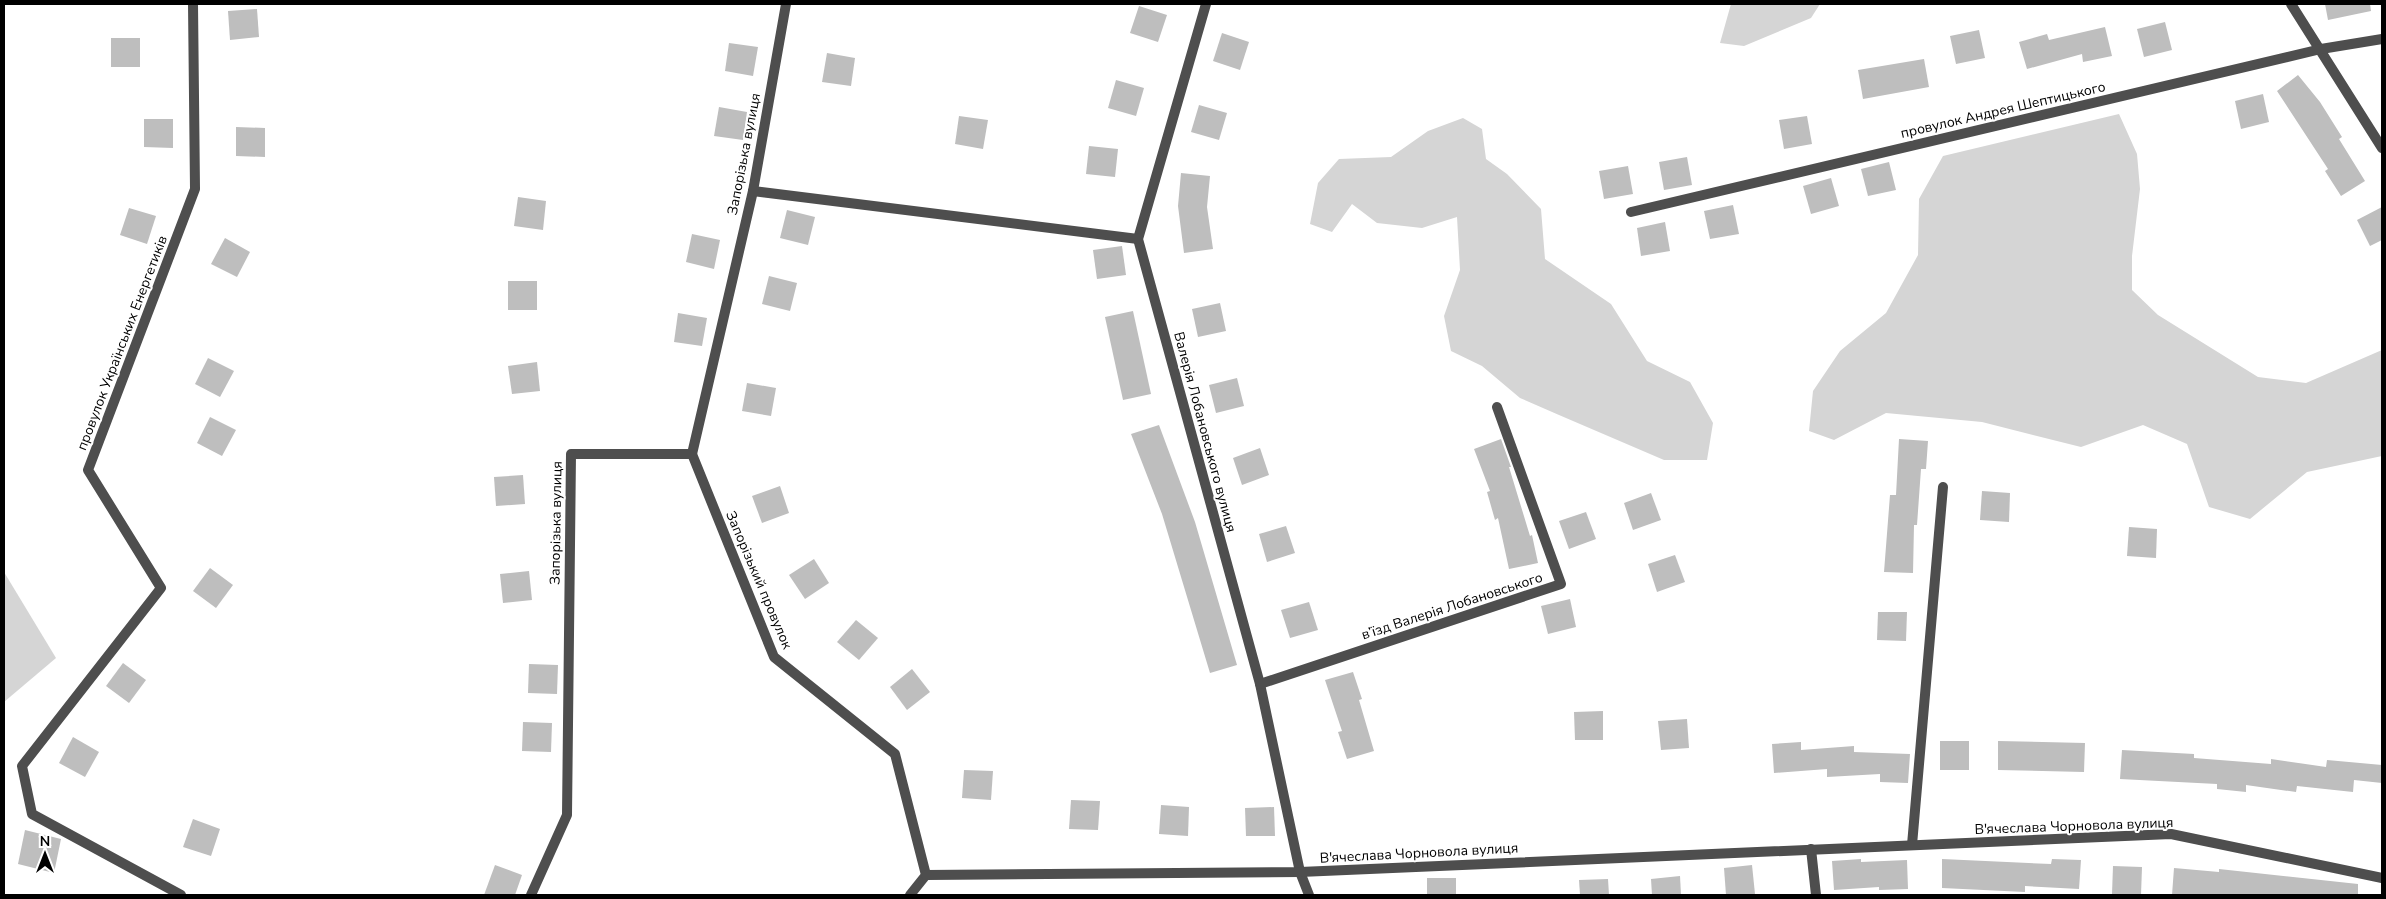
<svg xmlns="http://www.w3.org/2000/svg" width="2386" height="899" font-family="'Nunito Sans',sans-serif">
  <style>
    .green { fill: #d5d5d5 }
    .building { fill: #bebebe }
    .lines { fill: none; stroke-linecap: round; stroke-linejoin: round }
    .minor { stroke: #4e4e4e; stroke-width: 10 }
    .labels { text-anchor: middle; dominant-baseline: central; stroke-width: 4; stroke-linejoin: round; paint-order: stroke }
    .street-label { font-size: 14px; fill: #000; stroke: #fff }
  </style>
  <rect width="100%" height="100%" fill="#fff"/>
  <g class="green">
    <polygon points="1731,4 1820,4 1811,18 1744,46 1720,43"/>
    <polygon points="2119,114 2137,154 2140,189 2132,256 2132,290 2158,315 2258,377 2306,383 2382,350 2382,456 2307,472 2250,519 2209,507 2187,444 2143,425 2081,447 1982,422 1886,413 1834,440 1809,431 1813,391 1840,351 1886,313 1918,255 1919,199 1943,156"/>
    <polygon points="1463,118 1482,129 1486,159 1507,174 1541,209 1545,259 1611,304 1647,361 1690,382 1713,423 1707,460 1664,460 1559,415 1520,398 1482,366 1451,351 1444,316 1460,270 1457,217 1422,228 1377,223 1352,204 1332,232 1310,224 1318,183 1339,159 1391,157 1428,131"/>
    <polygon points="4,572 56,658 4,702"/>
  </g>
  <g class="building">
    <polygon points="2325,4 2370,4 2371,11 2328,20"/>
    <polygon points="1139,6 1167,15 1158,42 1130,33"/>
    <polygon points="257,9 259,37 230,40 228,11"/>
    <polygon points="2165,22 2172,50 2144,57 2137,29"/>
    <polygon points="2105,27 2112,56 2083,62 2082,54 2027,69 2019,42 2047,34 2049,40"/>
    <polygon points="1979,30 1985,58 1956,64 1950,36"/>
    <polygon points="1222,33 1249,42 1240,70 1213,61"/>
    <rect x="111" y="38" width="29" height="29"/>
    <polygon points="729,43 758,47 753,76 725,71"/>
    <polygon points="827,53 855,58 851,86 822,82"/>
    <polygon points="1924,59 1929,87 1863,99 1858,70"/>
    <polygon points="2298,75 2320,102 2342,137 2339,139 2365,181 2341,196 2325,171 2328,169 2277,91"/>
    <polygon points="1116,80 1144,88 1136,116 1108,108"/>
    <polygon points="2263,94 2269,122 2241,129 2235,101"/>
    <polygon points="1199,105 1227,113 1219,140 1191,132"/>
    <polygon points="719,107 747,112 743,140 714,136"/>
    <polygon points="959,116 988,120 983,149 955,144"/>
    <polygon points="1807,116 1812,144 1784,149 1779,120"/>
    <polygon points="144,119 173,119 173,148 144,147"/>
    <polygon points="236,127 265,128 265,157 236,156"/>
    <polygon points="1089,146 1118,149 1115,177 1086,174"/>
    <polygon points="1687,157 1692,185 1664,190 1659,162"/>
    <polygon points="1889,162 1896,190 1868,196 1861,169"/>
    <polygon points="1628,166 1633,194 1604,199 1599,171"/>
    <polygon points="1181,173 1210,176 1207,207 1213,249 1184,253 1178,206"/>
    <polygon points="1831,178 1839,206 1811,214 1803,186"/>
    <polygon points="518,197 546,201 543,230 514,226"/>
    <polygon points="1733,205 1739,234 1710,239 1704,211"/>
    <polygon points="2382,207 2382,240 2370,246 2357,220"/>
    <polygon points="129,208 156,216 147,244 120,235"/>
    <polygon points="787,210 815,217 808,245 780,238"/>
    <polygon points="1665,222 1670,251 1641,256 1637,228"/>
    <polygon points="692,234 720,240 714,269 686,262"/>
    <polygon points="225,238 250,252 237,277 211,264"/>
    <polygon points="1122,246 1126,275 1097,279 1093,250"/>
    <polygon points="769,276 797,283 790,311 762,304"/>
    <rect x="508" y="281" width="29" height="29"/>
    <polygon points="1220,303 1226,331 1198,337 1192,309"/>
    <polygon points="1133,311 1151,394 1123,400 1105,317"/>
    <polygon points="678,313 707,318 702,346 674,342"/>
    <polygon points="208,358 234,371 220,397 195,384"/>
    <polygon points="537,362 540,391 512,394 508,366"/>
    <polygon points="1237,378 1244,406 1216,413 1209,385"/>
    <polygon points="747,383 776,388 771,416 742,411"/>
    <polygon points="210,417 236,430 222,456 197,443"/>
    <polygon points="1159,425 1195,522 1237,665 1210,673 1162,514 1131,434"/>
    <polygon points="1501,439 1511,467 1509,467 1530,536 1532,535 1538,563 1509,569 1498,518 1495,520 1487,492 1490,491 1474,449"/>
    <polygon points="1899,439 1928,441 1926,469 1921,469 1917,525 1914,525 1913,573 1884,572 1890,495 1896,495"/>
    <polygon points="1260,448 1269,475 1242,485 1233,458"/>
    <polygon points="523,475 525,504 496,506 494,477"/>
    <polygon points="780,486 789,513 762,523 752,496"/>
    <polygon points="1982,491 2010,493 2009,522 1980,520"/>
    <polygon points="1651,493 1661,520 1633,530 1624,503"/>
    <polygon points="1586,512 1596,539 1569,549 1559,521"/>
    <polygon points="1286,526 1295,553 1267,562 1259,534"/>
    <polygon points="2129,527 2157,529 2156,558 2127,556"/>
    <polygon points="1675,555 1685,582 1657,592 1648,564"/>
    <polygon points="814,559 829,583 805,599 789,575"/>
    <polygon points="210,568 233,585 216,608 193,591"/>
    <polygon points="529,571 532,600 503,603 500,574"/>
    <polygon points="1570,599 1576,627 1548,634 1541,606"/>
    <polygon points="1309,602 1318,630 1290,638 1281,610"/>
    <polygon points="1878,612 1907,612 1906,641 1877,640"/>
    <polygon points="856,620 878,638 859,660 837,642"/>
    <polygon points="123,663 146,680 129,703 106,686"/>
    <polygon points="529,664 558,665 557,694 528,693"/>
    <polygon points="912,669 930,692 907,710 890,687"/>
    <polygon points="1353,672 1362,699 1359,700 1374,751 1347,759 1338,732 1342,731 1325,680"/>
    <polygon points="1603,711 1603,740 1575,740 1574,712"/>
    <polygon points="1687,719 1689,748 1661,750 1658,721"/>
    <polygon points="523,722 552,723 551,752 522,751"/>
    <polygon points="73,737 99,752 85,777 59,763"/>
    <rect x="1940" y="741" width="29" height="29"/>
    <polygon points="1998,741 2085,743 2084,772 1998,770"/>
    <polygon points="1801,742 1801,750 1854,746 1854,752 1910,754 1908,783 1880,782 1880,774 1827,777 1827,769 1774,773 1772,744"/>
    <polygon points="2122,750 2194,754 2194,758 2271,764 2271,759 2326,767 2327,760 2382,765 2382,783 2354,780 2353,792 2297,786 2296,792 2246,785 2246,792 2217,789 2217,784 2120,779"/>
    <polygon points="964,770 993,771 991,800 962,798"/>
    <polygon points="1071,800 1100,801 1098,830 1069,829"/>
    <polygon points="1161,805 1189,807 1188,836 1159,834"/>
    <polygon points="1274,807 1275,836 1246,836 1245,808"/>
    <polygon points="193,819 220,829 211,856 183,847"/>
    <polygon points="25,830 61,839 54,873 18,864"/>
    <polygon points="1861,859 1861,862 1907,860 1908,889 1879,890 1879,887 1834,890 1832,861"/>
    <polygon points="1942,859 2051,864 2052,859 2081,860 2079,889 2025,886 2025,892 1942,888"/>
    <polygon points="495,865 522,875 515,895 484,895"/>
    <polygon points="1752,865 1755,894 1726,895 1724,868"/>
    <polygon points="2113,866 2142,867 2141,895 2112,894"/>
    <polygon points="2174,868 2219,872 2219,869 2358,884 2358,895 2172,895"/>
    <polygon points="1680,876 1681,895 1652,895 1651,879"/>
    <rect x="1427" y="878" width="29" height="17"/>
    <polygon points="1608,879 1609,895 1580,895 1579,880"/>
  </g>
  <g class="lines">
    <g class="minor">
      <polyline points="1206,4 1138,239 1260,684 1300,872 1309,895"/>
      <polyline points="2291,4 2382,148"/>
      <polyline points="753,191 1138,239"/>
      <polyline points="1631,212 2321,49 2382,39"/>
      <polyline points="692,454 774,657 895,754 926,875 910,895"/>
      <polyline points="1260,684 1561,584 1497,407"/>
      <polyline points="1912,845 1943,487"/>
      <polyline points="1811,849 1816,895"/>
      <polyline points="926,875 1300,872 2171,834 2382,878"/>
      <polyline points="181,895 32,814 22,766 161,588 88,470 195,189 193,4"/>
      <polyline points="531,895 567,815 571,454 692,454 753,191 786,4"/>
    </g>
  </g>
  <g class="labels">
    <g class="street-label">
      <text transform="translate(2003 110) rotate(-13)">провулок Андрея Шептицького</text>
      <text transform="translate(744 154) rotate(-79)">Запорізька вулиця</text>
      <text transform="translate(122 343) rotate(-69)">провулок Українських Енергетиків</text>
      <text transform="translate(1205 432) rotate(75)">Валерія Лобановського вулиця</text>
      <text transform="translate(556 523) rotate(-89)">Запорізька вулиця</text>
      <text transform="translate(759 580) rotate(67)">Запорізький провулок</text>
      <text transform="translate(1452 606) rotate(-18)">в’їзд Валерія Лобановського</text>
      <text transform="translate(2074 826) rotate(-2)">В'ячеслава Чорновола вулиця</text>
      <text transform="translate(1419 853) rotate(-3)">В'ячеслава Чорновола вулиця</text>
    </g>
  </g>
  <rect width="2386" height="899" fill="none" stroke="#000000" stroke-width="10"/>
  <g transform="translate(45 854)" stroke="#ffffff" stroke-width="4" paint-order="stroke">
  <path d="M0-4L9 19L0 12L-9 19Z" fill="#000000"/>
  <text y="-8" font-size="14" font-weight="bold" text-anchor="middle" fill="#000000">N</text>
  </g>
</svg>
